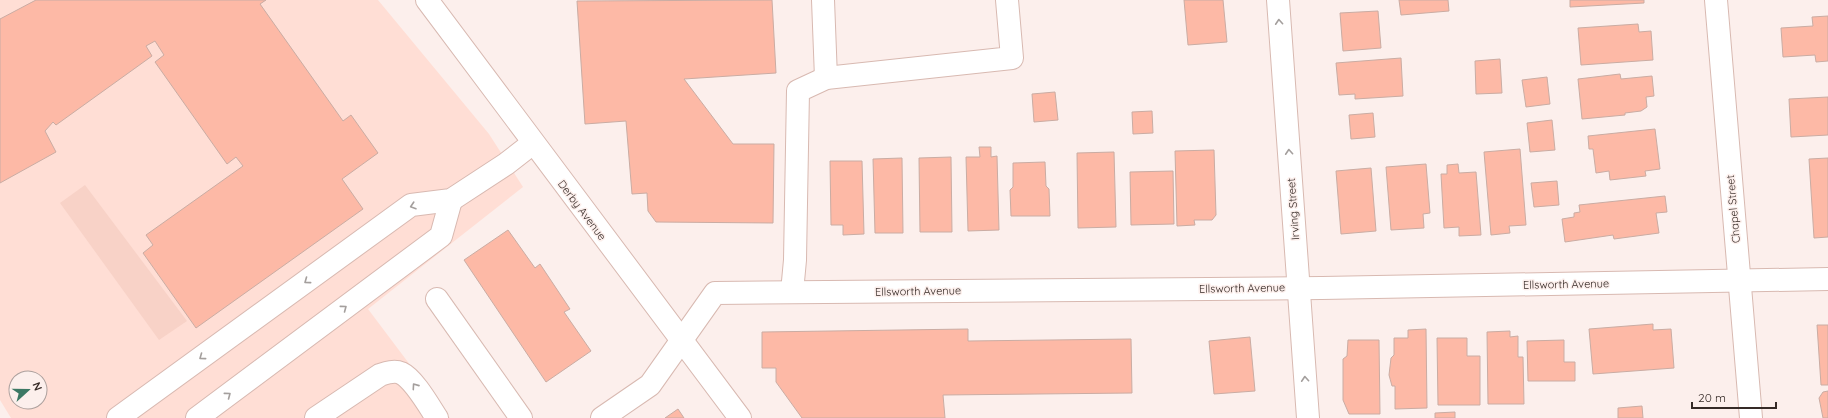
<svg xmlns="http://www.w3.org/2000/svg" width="1828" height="418" font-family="Quicksand,sans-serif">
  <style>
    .built { fill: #ffded5; fill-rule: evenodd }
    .green { fill: #f8d2c7 }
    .building { fill: #fdb9a6; stroke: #caaca3 }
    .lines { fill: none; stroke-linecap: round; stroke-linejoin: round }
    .minor-casing { stroke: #d8b9b1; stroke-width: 24 }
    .major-casing { stroke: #d8b9b1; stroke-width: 24 }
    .minor { stroke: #fff; stroke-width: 22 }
    .major { stroke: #fff; stroke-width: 22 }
    .oneway { stroke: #a49f9d }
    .labels { text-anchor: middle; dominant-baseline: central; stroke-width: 3; stroke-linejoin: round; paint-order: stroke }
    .street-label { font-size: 11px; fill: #352a26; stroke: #fcefec }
  </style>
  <rect width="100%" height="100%" fill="#fcefec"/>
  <path class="built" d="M0,0H378L489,134L523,187L368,309L450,418H11L0,400ZM16,378H40V402H16Z"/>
  <polygon class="green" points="85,185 187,321 159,340 60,203"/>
  <g class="building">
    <polygon points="36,0 266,0 260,4 343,121 351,115 378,153 342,179 363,209 196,328 143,253 153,245 146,235 243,166 236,157 227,164 155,62 164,55 155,41 146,46 152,56 56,125 53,122 45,131 56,152 0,183 0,19"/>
    <polygon points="772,0 776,73 684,79 733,144 774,144 773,223 656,222 648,211 647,193 632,194 626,121 585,124 577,1"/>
    <polygon points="1184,0 1223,0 1227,42 1188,45"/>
    <polygon points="1399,0 1448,0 1449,11 1401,15"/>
    <polygon points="1570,0 1644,0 1644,3 1570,7"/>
    <polygon points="1378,11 1381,48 1343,51 1340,13"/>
    <polygon points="1828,16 1828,61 1816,62 1815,55 1783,57 1781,28 1813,26 1812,17"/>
    <polygon points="1638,24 1639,32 1651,31 1653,60 1581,65 1578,28"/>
    <polygon points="1401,58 1403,96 1355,99 1355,94 1339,95 1336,63"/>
    <polygon points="1500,59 1502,93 1476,94 1475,61"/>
    <polygon points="1620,74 1621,79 1652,76 1654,96 1646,97 1647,107 1641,111 1625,113 1625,115 1582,119 1578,79"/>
    <polygon points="1547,77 1550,104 1526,107 1522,80"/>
    <polygon points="1055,92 1058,120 1034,122 1032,94"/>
    <polygon points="1828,97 1828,135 1791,137 1789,99"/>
    <polygon points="1152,111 1153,133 1133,134 1132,112"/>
    <polygon points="1373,113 1375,137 1351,139 1349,115"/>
    <polygon points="1552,120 1555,150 1530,152 1527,123"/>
    <polygon points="1655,129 1660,169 1645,171 1646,176 1610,180 1609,171 1596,173 1593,149 1589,149 1588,136"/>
    <polygon points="979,147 991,147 991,157 997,156 999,230 968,231 966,157 980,157"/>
    <polygon points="1520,149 1526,225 1509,226 1510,233 1491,235 1484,152"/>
    <polygon points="1214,150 1216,215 1212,220 1194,220 1195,225 1177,226 1175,151"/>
    <polygon points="1114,152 1116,227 1078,228 1077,153"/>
    <polygon points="951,157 952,232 920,232 919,158"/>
    <polygon points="902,158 903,233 875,233 873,159"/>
    <polygon points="1828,158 1828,237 1814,238 1809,159"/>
    <polygon points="830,161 862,161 864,234 843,235 843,225 831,225"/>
    <polygon points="1045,162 1046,186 1049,189 1050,216 1011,216 1010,190 1013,187 1013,163"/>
    <polygon points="1426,164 1430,213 1423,214 1424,228 1391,230 1386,167"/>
    <polygon points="1458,164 1459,173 1476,172 1481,235 1459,236 1459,227 1444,228 1441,174 1447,174 1447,165"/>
    <polygon points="1371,168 1376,231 1341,234 1336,171"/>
    <polygon points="1173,171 1174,224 1131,225 1130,172"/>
    <polygon points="1557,181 1559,205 1534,207 1531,183"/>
    <polygon points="1665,196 1667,212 1656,213 1659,233 1614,239 1613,235 1565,242 1562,219 1574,217 1574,213 1580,212 1579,205"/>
    <polygon points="508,230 535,268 540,264 570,309 564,312 591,351 546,382 464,260"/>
    <polygon points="1653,324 1653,330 1671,329 1674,368 1593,374 1589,329"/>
    <polygon points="1817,325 1828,325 1828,385 1821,385"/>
    <polygon points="968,329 968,341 1131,339 1132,393 943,395 945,418 802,418 776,382 776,368 762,368 762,332"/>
    <polygon points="1426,329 1427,408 1395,409 1395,386 1392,386 1389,375 1391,358 1394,355 1394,338 1408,338 1408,330"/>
    <polygon points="1510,331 1510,337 1518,336 1518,357 1523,357 1524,404 1488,404 1487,332"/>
    <polygon points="1250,337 1255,391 1214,394 1209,341"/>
    <polygon points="1437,338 1467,338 1467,356 1480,356 1480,405 1438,405"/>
    <polygon points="1348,340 1379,340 1380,414 1349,414 1343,400 1343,359 1347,356"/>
    <polygon points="1564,340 1564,362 1575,362 1575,381 1528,381 1527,341"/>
    <polygon points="1828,391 1828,418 1823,418 1819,398 1823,392"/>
    <polygon points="1642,406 1643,418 1618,418 1618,408"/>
    <polygon points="678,409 684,418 665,418"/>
    <polygon points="1455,412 1455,418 1435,418 1435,413"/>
  </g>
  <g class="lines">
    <defs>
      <g id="minor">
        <polyline points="823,0 826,78"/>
        <polyline points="1278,0 1308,418"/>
        <polyline points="1716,0 1751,418"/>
        <polyline points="792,292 795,260 798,91 826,78 1012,58 1007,0"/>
        <polyline points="437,299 521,418"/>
        <polyline points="118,418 411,205 451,200 506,164 533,143"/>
        <polyline points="197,418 441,236 451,200"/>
        <path d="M316,418L380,375C386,373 394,370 401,373C414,379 429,406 437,418"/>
        <polyline points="602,418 650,385 715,293 1322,288 1828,279"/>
      </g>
      <polyline id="major" points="427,0 740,418"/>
    </defs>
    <use href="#minor" class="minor-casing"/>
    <use href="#major" class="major-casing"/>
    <use href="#minor" class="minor"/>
    <use href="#major" class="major"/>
  </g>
  <defs><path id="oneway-chevron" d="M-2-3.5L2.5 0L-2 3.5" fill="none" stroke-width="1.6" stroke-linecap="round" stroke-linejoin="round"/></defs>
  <g class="oneway">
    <use href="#oneway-chevron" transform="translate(1279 22) rotate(-94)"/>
    <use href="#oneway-chevron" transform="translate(1289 152) rotate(-94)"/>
    <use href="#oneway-chevron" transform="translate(413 206) rotate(162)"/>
    <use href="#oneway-chevron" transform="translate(307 281) rotate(144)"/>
    <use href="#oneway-chevron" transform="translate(344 308) rotate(-37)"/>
    <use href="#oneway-chevron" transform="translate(202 357) rotate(144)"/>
    <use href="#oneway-chevron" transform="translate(1305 379) rotate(-94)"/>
    <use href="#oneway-chevron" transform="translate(415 386) rotate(-125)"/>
    <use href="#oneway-chevron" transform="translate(228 395) rotate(-37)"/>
  </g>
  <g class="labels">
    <g class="street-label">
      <text transform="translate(1293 209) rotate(-94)">Irving Street</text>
      <text transform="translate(1733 209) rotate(-95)">Chapel Street</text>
      <text transform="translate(582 210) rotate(53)">Derby Avenue</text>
      <text transform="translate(1566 284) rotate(-1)">Ellsworth Avenue</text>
      <text transform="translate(1242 288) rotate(-1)">Ellsworth Avenue</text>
      <text transform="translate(918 291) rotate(-1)">Ellsworth Avenue</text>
    </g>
  </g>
  <g transform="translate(28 390) rotate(69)"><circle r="19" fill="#fcefec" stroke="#aca09d"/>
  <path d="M0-3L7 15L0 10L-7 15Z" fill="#3c7864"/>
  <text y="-6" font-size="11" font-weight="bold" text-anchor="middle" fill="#352a26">N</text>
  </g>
  <path d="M1692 402v6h84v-6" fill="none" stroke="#352a26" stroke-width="2"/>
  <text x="1698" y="402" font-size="12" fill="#352a26" stroke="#fcefec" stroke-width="3" paint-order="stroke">20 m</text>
</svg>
